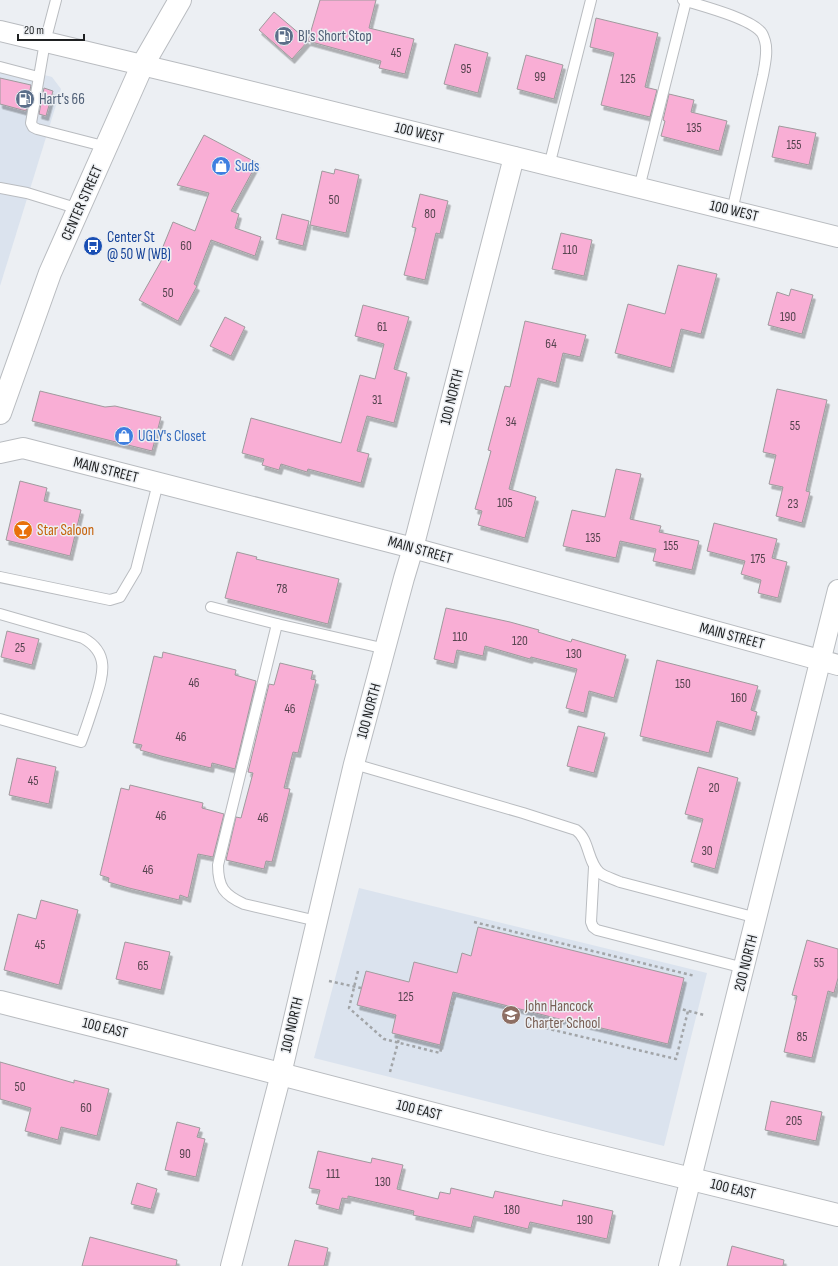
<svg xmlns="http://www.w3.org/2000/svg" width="838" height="1266" font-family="'Sofia Sans Condensed',sans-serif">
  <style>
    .built { fill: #dbe3ee }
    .building { fill: #f9aed5; stroke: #9f9a9d; filter: url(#shadow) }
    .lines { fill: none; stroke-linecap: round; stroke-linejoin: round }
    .lane-casing { stroke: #b9bcc0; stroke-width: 12 }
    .street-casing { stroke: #b9bcc0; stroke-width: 22 }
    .secondary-casing { stroke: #b9bcc0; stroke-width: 24 }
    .path { stroke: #a2a5a8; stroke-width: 2.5; stroke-dasharray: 3 3; stroke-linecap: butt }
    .lane { stroke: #fff; stroke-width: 10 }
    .street { stroke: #fff; stroke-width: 20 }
    .secondary { stroke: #fff; stroke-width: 22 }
    .labels { text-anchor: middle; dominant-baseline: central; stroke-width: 3; stroke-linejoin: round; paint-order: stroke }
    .number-label { font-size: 13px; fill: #56444f }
    .service-label { font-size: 15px; fill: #4e5e75; stroke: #eceff3; text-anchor: start }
    .street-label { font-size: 15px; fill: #1f2122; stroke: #eceff3 }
    .shop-label { font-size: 15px; fill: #366cbe; stroke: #eceff3; text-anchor: start }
    .transit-label { font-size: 15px; fill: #164399; stroke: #eceff3; text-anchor: start }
    .food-label { font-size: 15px; fill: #c56008; stroke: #eceff3; text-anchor: start }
    .education-label { font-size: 15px; fill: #785e54; stroke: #eceff3; text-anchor: start }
  </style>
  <defs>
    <filter id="shadow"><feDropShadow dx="2.5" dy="4.5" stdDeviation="0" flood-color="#0004"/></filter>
  </defs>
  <rect width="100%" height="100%" fill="#eceff3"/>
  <g class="built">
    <polygon points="0,63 52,77 61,89 0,286"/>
    <polygon points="359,888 707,973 664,1146 314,1058"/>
  </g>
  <g class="building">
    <polygon points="320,0 376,0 369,28 414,39 405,74 379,68 381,61 308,41"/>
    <polygon points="274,12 308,41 292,59 259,30"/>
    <polygon points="596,18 658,33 645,87 657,90 650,117 601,105 614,53 590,47"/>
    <polygon points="455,44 488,53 478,93 444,84"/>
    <polygon points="526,55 563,65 554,99 517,89"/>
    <polygon points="0,78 31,85 26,111 0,104"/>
    <polygon points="44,88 53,91 46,116 39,114"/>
    <polygon points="669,94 694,100 691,112 727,121 719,151 661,136 665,121 663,120"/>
    <polygon points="779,126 816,133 809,165 772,157"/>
    <polygon points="204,135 257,163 231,211 239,214 235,228 261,237 255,256 211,240 194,284 197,286 178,321 139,300 164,256 160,254 173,222 195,231 209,193 177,185"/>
    <polygon points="335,169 359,175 346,233 310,225 322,171 334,174"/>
    <polygon points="420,194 448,201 440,234 436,233 425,280 404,275 416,228 412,227"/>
    <polygon points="282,214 309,221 303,246 276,239"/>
    <polygon points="561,233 592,240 584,276 552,269"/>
    <polygon points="678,265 717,274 701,334 681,329 671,368 615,353 628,304 665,314"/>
    <polygon points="791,289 813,295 802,334 768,325 777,292 789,296"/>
    <polygon points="363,305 409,317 394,369 407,373 394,423 367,416 357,451 369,454 361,483 308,469 307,472 281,464 279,470 262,465 264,459 242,453 251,418 341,443 360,375 375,379 384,344 355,336"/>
    <polygon points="225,317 245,327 231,356 210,346"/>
    <polygon points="525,321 586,335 580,357 563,353 556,383 538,378 509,489 536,497 525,538 478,525 482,511 475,509 491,451 488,450 505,386 510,387"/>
    <polygon points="777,389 827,400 806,491 810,492 802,523 776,516 783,487 769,484 776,455 763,452"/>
    <polygon points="40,391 105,407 115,406 161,417 152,451 32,421"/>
    <polygon points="616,469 641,474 630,519 661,526 659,532 699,541 692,570 653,561 656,549 620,541 616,558 563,546 572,510 605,517"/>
    <polygon points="20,481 47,488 44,501 81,510 70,556 6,540"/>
    <polygon points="714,523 777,539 772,558 787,562 778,598 758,593 761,580 741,574 745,561 707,551"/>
    <polygon points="237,552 257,557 256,559 339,579 328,624 225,598"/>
    <polygon points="446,608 510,622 539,630 538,632 571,642 572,639 626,655 614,698 589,691 584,713 566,708 577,669 531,657 530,659 485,646 483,656 457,650 454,664 434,659"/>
    <polygon points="7,631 39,639 32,665 1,657"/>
    <polygon points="163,652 236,670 235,675 256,681 235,769 212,763 211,768 161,756 140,750 142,745 133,743 154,656 162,658"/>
    <polygon points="657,660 758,686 751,710 757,712 752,731 717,721 709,753 640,736"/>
    <polygon points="280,663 313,671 311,679 316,680 298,753 293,752 284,788 290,789 272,862 266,861 264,869 226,860 236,817 241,818 253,773 248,772 269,684 274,685"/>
    <polygon points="578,726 605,733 594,773 567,766"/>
    <polygon points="17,758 56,767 49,804 9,795"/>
    <polygon points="698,767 738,778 715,869 691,862 703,819 685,814"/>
    <polygon points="130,785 203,803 202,808 224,814 213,857 198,854 188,898 180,895 179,900 129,888 108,882 109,878 100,875 121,788 129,790"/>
    <polygon points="41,900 78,910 59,985 4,970 18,914 36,919"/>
    <polygon points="478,927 684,978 668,1044 572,1021 571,1022 453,992 440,1045 392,1033 396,1015 357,1005 366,971 409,982 414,962 457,973 462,953 471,956"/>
    <polygon points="807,940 838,949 838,978 834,993 828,991 812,1058 784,1052 797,996 792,995"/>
    <polygon points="125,942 170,952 161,990 116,979"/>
    <polygon points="0,1062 74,1083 74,1080 109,1089 97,1136 61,1127 58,1140 25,1131 31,1108 0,1099"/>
    <polygon points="771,1101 822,1112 816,1141 765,1130"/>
    <polygon points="177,1122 200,1128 197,1137 205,1139 196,1177 165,1170"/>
    <polygon points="318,1151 371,1163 372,1158 403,1165 397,1189 438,1199 440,1192 450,1194 451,1188 493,1198 495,1191 562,1206 563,1200 613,1211 607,1239 530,1222 528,1229 474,1216 471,1228 413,1215 414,1211 348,1196 348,1199 342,1198 339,1210 316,1204 320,1190 309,1188"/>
    <polygon points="137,1183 157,1189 151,1209 131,1204"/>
    <polygon points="90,1237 177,1260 176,1266 82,1266"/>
    <polygon points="295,1240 328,1248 324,1266 288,1266"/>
    <polygon points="732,1246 784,1260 783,1266 727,1266"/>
  </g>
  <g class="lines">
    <defs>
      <g id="lane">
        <polyline points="56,0 45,42 31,123 33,127 37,129 107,147"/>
        <path d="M683,0C702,6 749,18 761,32C763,34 764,38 765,41C768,51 765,64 763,75L732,211"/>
        <polyline points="0,67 38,77"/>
        <polyline points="549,166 591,0"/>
        <polyline points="0,188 27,193 79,209"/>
        <polyline points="639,188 686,1"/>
        <polyline points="0,577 110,600 120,597 136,570 158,483"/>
        <polyline points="211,607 277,624 386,649"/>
        <path d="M0,614L83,638C112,654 102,678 94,704C90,716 86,729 81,742L0,719"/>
        <path d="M277,624L218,865C218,887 224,895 244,904L317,921"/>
        <path d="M354,764L523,813L576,830C590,840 587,862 600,873C605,877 614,879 620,882L757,918"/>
        <polyline points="594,867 591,922 593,927 597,930 744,968"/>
      </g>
      <g id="street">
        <polyline points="0,31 192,77 838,237"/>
        <polyline points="0,453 23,448 413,548 838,665"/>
        <polyline points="231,1266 281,1074 354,764 404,578 413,548 514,157"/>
        <polyline points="669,1266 838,590"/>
      </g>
      <g id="secondary">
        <polyline points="0,413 50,273 142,66 180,0"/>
        <polyline points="0,1002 116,1031 545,1143 838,1215"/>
      </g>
    </defs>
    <use href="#lane" class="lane-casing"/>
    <use href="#street" class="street-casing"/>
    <use href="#secondary" class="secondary-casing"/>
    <g class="path">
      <polyline points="474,922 695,976"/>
      <polyline points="358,971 349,1008 384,1039 440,1053 455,996"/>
      <polyline points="329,981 361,988"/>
      <polyline points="677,1008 704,1015"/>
      <polyline points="528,1024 676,1059 688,1011"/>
      <polyline points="390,1072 400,1035"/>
    </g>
    <use href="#lane" class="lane"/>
    <use href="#street" class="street"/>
    <use href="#secondary" class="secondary"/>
  </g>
  <defs>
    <symbol id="fuel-disc" viewBox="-11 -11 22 22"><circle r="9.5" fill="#5c6f8a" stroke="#eceff3"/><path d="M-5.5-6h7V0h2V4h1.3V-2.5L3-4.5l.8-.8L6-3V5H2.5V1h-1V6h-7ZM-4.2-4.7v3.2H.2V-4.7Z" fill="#fff"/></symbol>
    <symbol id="shop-disc" viewBox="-11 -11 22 22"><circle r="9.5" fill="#3f7fe0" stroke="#eceff3"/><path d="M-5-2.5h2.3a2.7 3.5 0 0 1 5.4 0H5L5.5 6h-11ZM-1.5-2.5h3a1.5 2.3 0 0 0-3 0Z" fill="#fff"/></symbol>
    <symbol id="bus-disc" viewBox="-11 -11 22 22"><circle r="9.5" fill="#1a4fb4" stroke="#eceff3"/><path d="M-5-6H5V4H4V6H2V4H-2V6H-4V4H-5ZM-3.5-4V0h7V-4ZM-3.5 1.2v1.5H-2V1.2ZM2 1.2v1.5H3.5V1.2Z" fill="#fff"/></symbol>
    <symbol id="bar-disc" viewBox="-11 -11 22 22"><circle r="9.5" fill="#e8710a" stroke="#eceff3"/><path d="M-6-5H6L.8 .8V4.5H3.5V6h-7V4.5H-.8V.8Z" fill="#fff"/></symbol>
    <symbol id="school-disc" viewBox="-11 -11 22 22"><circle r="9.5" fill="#8d6e63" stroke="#eceff3"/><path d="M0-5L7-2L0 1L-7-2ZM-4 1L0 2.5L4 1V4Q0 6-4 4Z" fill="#fff"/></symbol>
  </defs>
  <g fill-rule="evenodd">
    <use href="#fuel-disc" x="273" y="25" width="22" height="22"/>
    <use href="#fuel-disc" x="14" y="88" width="22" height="22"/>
    <use href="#shop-disc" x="210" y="155" width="22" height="22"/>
    <use href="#bus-disc" x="82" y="235" width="22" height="22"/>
    <use href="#shop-disc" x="113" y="425" width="22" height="22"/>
    <use href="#bar-disc" x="12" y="519" width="22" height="22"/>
    <use href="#school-disc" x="500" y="1004" width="22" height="22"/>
  </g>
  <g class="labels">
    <g class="number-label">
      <text x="396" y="53">45</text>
      <text x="466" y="69">95</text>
      <text x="540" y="77">99</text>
      <text x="628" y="79">125</text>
      <text x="694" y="128">135</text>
      <text x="794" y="145">155</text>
      <text x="334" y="200">50</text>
      <text x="430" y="214">80</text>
      <text x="186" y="246">60</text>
      <text x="570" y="250">110</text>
      <text x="168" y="293">50</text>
      <text x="788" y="317">190</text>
      <text x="382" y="327">61</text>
      <text x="551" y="344">64</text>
      <text x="377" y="400">31</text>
      <text x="511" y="422">34</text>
      <text x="795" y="426">55</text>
      <text x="505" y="503">105</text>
      <text x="793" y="504">23</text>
      <text x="593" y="538">135</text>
      <text x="671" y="546">155</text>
      <text x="758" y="559">175</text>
      <text x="282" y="589">78</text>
      <text x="460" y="637">110</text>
      <text x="520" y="641">120</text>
      <text x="20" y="648">25</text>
      <text x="574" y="654">130</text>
      <text x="194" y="683">46</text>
      <text x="683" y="684">150</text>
      <text x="739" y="698">160</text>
      <text x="290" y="709">46</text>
      <text x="181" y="737">46</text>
      <text x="33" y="781">45</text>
      <text x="714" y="788">20</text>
      <text x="161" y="816">46</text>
      <text x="263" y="818">46</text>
      <text x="707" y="851">30</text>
      <text x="148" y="870">46</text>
      <text x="40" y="945">45</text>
      <text x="819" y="963">55</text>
      <text x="143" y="966">65</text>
      <text x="406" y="997">125</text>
      <text x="802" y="1037">85</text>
      <text x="20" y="1087">50</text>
      <text x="86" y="1108">60</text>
      <text x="794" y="1121">205</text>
      <text x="185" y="1154">90</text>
      <text x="333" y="1174">111</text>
      <text x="383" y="1182">130</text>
      <text x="512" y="1210">180</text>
      <text x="585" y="1220">190</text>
    </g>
    <g class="service-label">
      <text x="298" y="36">BJ's Short Stop</text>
      <text x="39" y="99">Hart's 66</text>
    </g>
    <g class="street-label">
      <text transform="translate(419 133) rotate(14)">100 WEST</text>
      <text transform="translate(82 203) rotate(-66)">CENTER STREET</text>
      <text transform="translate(734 211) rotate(14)">100 WEST</text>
      <text transform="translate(452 397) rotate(-76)">100 NORTH</text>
      <text transform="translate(106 470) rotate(14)">MAIN STREET</text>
      <text transform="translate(420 550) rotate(16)">MAIN STREET</text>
      <text transform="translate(732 636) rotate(15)">MAIN STREET</text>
      <text transform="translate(369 711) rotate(-75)">100 NORTH</text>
      <text transform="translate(746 963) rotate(-76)">200 NORTH</text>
      <text transform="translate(292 1025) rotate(-77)">100 NORTH</text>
      <text transform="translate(105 1028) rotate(14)">100 EAST</text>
      <text transform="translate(419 1110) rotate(14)">100 EAST</text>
      <text transform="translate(733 1189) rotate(14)">100 EAST</text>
    </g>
    <g class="shop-label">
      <text x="235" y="166">Suds</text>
      <text x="138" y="436">UGLY's Closet</text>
    </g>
    <g class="transit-label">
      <text x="107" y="237">Center St<tspan x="107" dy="17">@ 50 W (WB)</tspan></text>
    </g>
    <g class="food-label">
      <text x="37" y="530">Star Saloon</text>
    </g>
    <g class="education-label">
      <text x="525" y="1006">John Hancock<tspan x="525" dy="17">Charter School</tspan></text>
    </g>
  </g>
  <path d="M18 34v6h66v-6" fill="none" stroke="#1f2122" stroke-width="2"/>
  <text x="24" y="34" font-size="12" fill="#1f2122" stroke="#eceff3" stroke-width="3" paint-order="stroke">20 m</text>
</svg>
